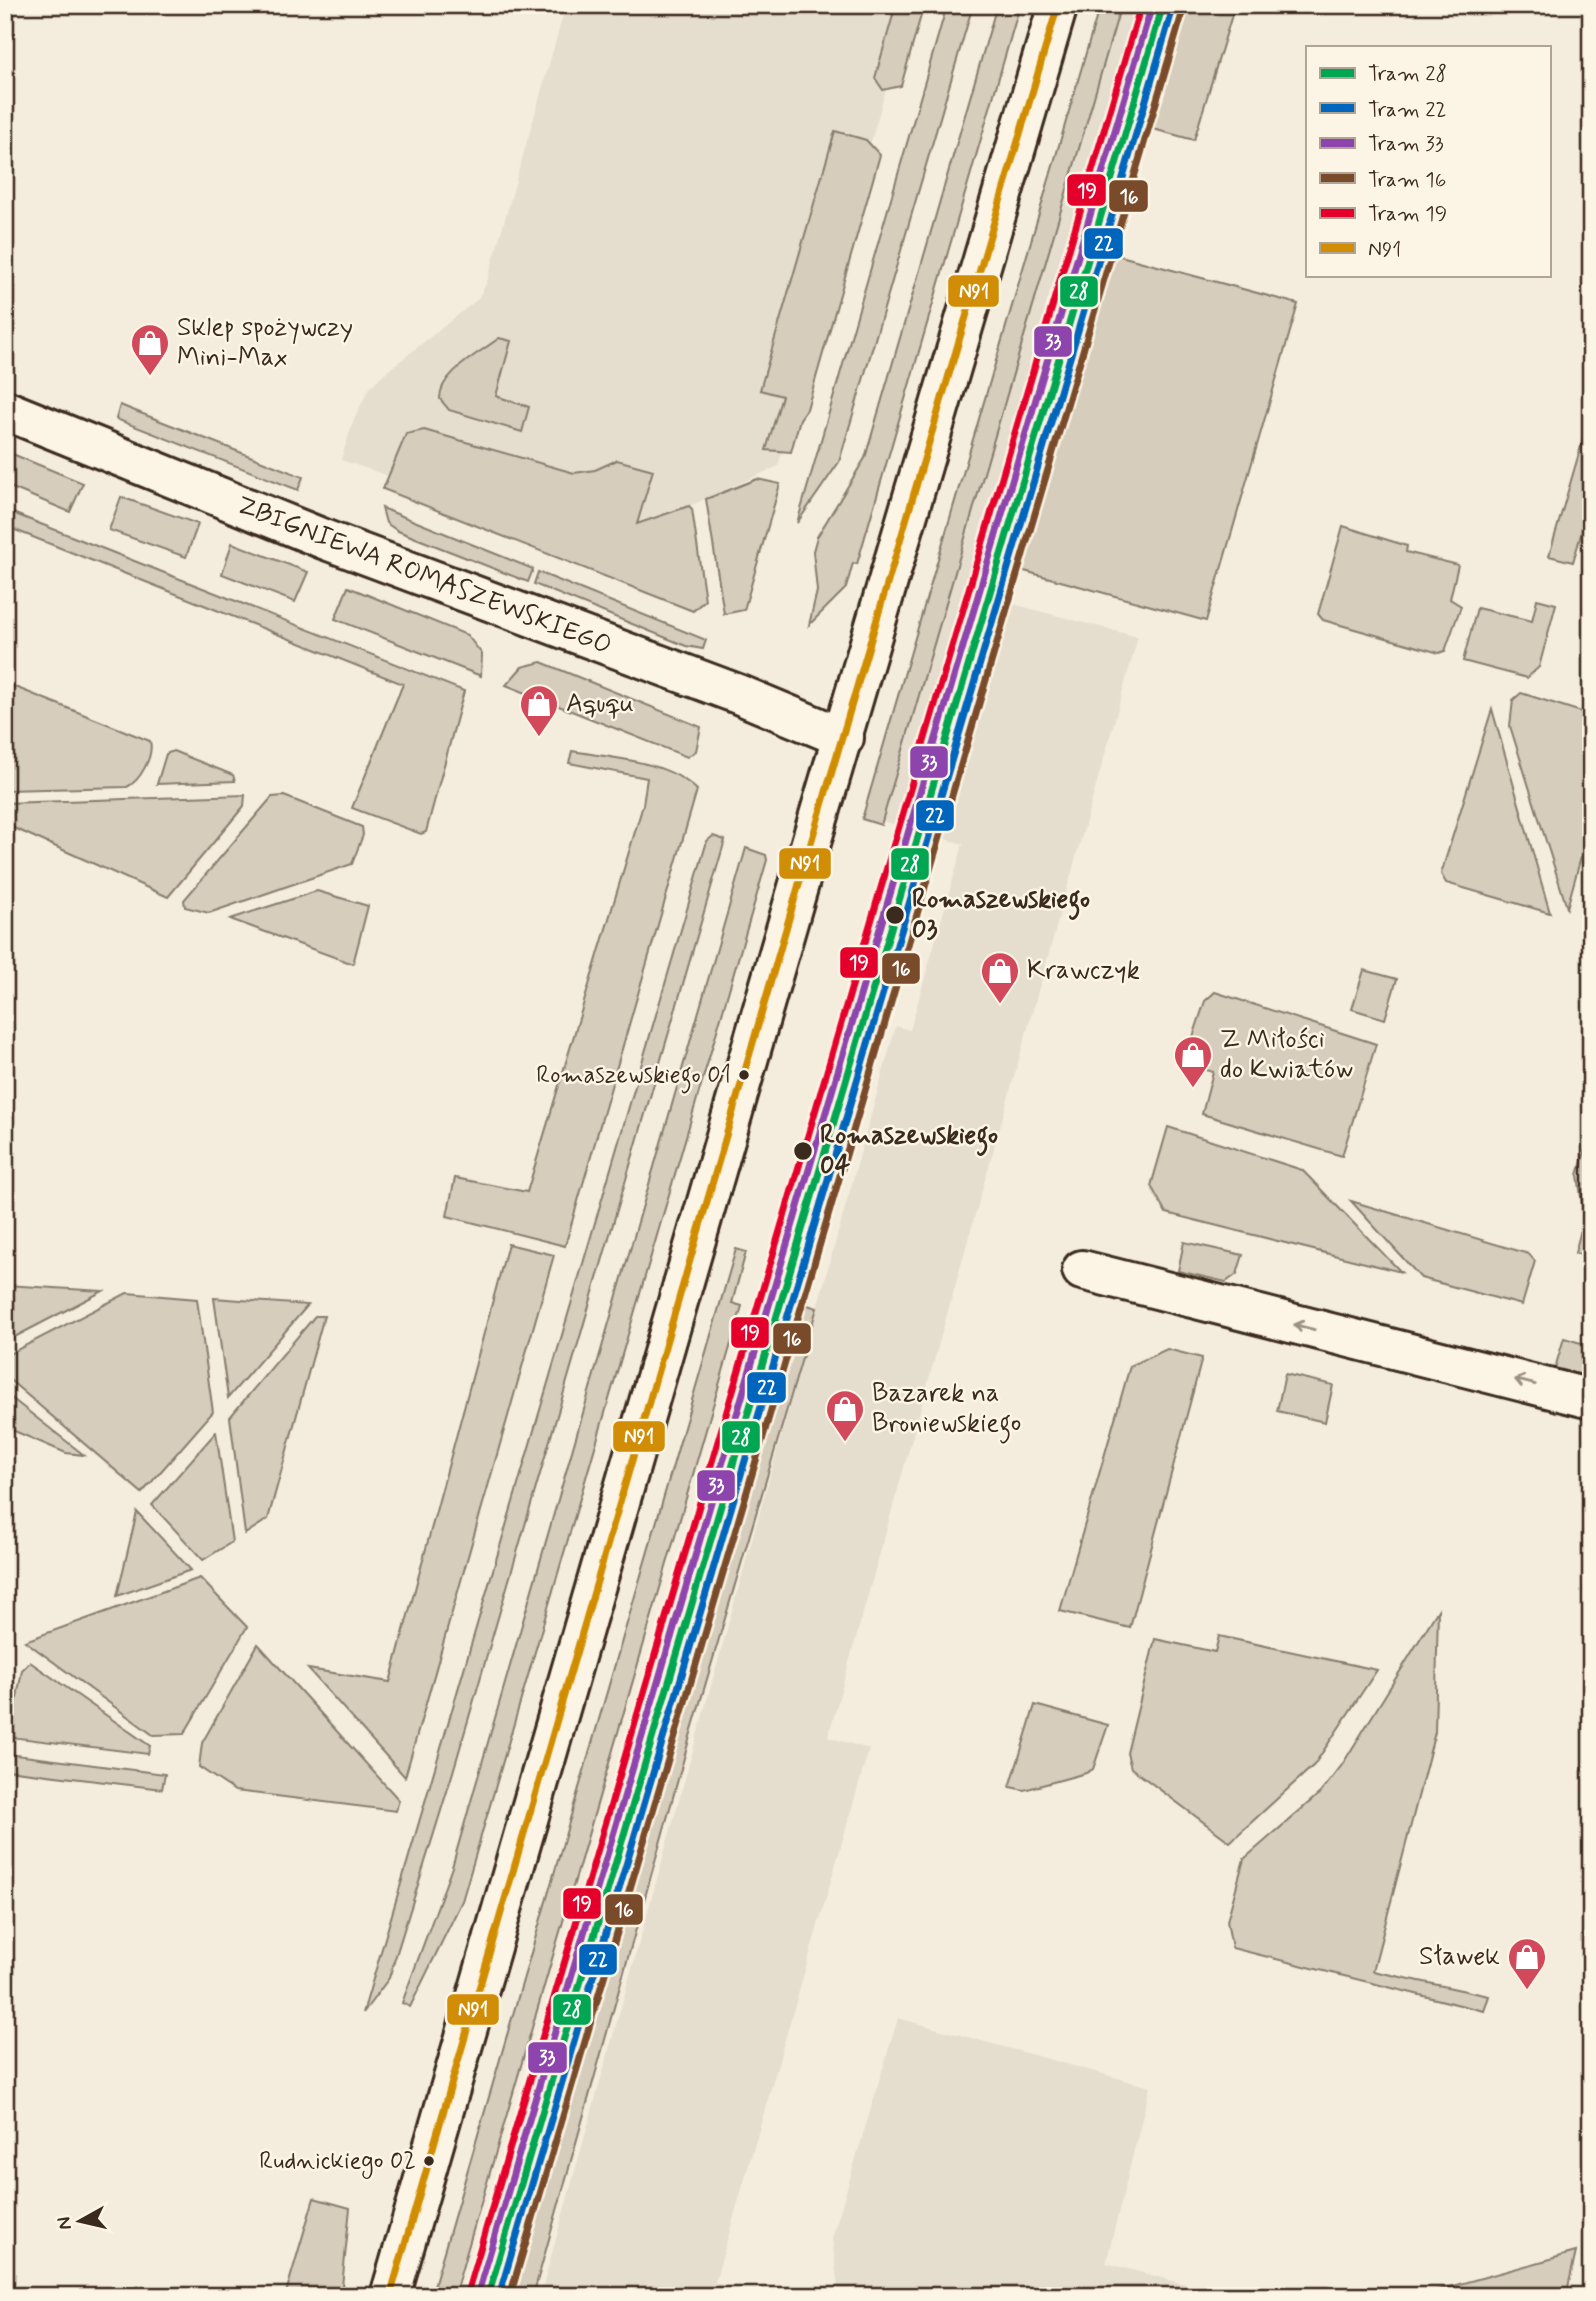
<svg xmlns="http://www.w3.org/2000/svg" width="1596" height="2301" font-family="Mynerve,sans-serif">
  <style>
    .built { fill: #e5ddce }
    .green { fill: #d6cdbd; stroke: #887c6e; stroke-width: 2 }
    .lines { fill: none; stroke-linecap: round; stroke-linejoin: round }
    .street-casing { stroke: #3b2a1e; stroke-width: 44 }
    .secondary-casing { stroke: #3b2a1e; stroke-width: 44 }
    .street { stroke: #fcf5e5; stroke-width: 38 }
    .secondary { stroke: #fcf5e5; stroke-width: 38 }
    .bus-1-casing { stroke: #fcf5e5; stroke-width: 12 }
    .bus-1 { stroke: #d18d06; stroke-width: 7 }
    .tram-1-casing { stroke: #fcf5e5; stroke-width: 12 }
    .tram-2-casing { stroke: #fcf5e5; stroke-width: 12 }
    .tram-3-casing { stroke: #fcf5e5; stroke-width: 12 }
    .tram-4-casing { stroke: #fcf5e5; stroke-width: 12 }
    .tram-5-casing { stroke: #fcf5e5; stroke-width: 12 }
    .tram-1 { stroke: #00a651; stroke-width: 7 }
    .tram-2 { stroke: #0065bd; stroke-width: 7 }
    .tram-3 { stroke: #8e44ad; stroke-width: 7 }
    .tram-4 { stroke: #7a4b2a; stroke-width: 7 }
    .tram-5 { stroke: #e4002b; stroke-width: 7 }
    .oneway { stroke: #9c9082 }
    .stop-dot { fill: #3b2a1e; stroke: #fcf5e5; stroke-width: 2.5 }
    .labels { text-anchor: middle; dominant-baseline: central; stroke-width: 5; stroke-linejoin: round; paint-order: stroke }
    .bus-label { font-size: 24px; fill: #3b2a1e; stroke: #fcf5e5; text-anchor: end }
    .poi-label { font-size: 26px; fill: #3b2a1e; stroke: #fcf5e5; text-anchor: start }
    .street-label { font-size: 26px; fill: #3b2a1e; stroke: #fcf5e5 }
    .stop-label { font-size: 26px; font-weight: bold; fill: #3b2a1e; stroke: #fcf5e5; text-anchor: start }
    .line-badge { stroke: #fcf5e5; stroke-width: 2.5 }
    .badge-label { font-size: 19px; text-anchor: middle; font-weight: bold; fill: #fff }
  </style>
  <rect width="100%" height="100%" fill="#f4eddd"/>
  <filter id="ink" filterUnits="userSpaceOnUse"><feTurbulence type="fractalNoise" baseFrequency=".0143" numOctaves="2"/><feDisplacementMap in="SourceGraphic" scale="14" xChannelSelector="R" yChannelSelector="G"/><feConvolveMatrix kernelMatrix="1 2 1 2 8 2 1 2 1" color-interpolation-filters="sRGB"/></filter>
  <g filter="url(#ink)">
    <g class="built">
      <polygon points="566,5 910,5 778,466 600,547 341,460 353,422 368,390 380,377 478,299 487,282"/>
      <polygon points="1121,5 1173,5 1102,251 1009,603 1138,637 828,1737 869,1749 715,2282 749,2296 540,2296 896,1026 910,1030 963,844 882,821"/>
      <polygon points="898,2018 1150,2087 1106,2263 1229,2296 839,2296 832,2238"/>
    </g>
    <g class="green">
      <polygon points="896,5 924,5 901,86 883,90 875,78"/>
      <polygon points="947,5 973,5 839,462 797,523"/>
      <polygon points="997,5 1020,5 857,564 853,563 846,588 809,625 817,591 813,551 817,537 865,458"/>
      <polygon points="1100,5 1121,5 881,825 862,819"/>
      <polygon points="1173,5 1235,5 1194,140 1138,125"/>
      <polygon points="835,131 866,140 880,155 807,409 800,419 791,452 766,450 782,396 760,390"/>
      <polygon points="1102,251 1298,304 1206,621 1017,569"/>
      <path d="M499,338L511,341L496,396L529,407L522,432L449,410L440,399C439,373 480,353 499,338Z"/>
      <polygon points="120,405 303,477 298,490 116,419"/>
      <polygon points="1591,412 1591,500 1573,562 1549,556"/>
      <polygon points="424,430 574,473 595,470 617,460 653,470 637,524 689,506 692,509 705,600 693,611 383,489 406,434"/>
      <polygon points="5,451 83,483 70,512 5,485"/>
      <polygon points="757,479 780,484 744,610 724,614 706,499"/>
      <polygon points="121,497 198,524 186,557 109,530"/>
      <polygon points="382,508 533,569 528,582 398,531 386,523"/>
      <polygon points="5,510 464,691 426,832 421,834 352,808 403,684 5,526"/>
      <polygon points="1343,526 1407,546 1406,552 1458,565 1450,599 1461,606 1445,651 1439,653 1323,620 1318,614"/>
      <polygon points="232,543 308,572 295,602 222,574"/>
      <polygon points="538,572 706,640 703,649 686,646 534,584"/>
      <polygon points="348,587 467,635 482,654 481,676 335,619"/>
      <polygon points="1537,599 1556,604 1539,667 1527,678 1463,661 1477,608 1532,621"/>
      <polygon points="541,662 701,727 696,751 687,757 506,685 522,667"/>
      <path d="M5,683L150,741C154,756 140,781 127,787L5,790Z"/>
      <polygon points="1521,693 1591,715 1591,820 1567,908 1510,726 1513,700"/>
      <polygon points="1492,709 1550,913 1446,883 1441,874"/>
      <polygon points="173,751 233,775 235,781 157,784 166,754"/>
      <path d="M572,751C611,758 667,760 697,790L565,1246L447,1216L455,1178L527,1192L643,805L647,778L569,763Z"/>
      <polygon points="245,795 244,806 168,897 5,824 5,803"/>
      <polygon points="284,796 362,827 363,835 352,864 209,913 185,907 184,900 272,797"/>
      <polygon points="713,836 725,840 453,1772 389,1978 363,2013 707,841"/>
      <polygon points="746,848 766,855 767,860 462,1901 410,2007 402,2003 452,1867"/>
      <polygon points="317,891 368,906 353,964 230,919"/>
      <polygon points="1364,970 1397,979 1385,1019 1352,1009"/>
      <polygon points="1215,992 1376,1044 1342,1156 1202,1114 1213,1072 1184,1064 1205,1001"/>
      <polygon points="1168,1127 1302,1170 1401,1272 1166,1213 1151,1186"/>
      <polygon points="1591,1130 1591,1257 1575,1253 1584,1218 1578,1175"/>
      <polygon points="1351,1201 1529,1254 1535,1261 1522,1305 1421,1278"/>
      <polygon points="1184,1242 1243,1255 1237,1274 1226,1282 1178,1271"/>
      <polygon points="508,1244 554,1255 405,1777 308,1669 390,1682"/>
      <polygon points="736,1249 746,1252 732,1303 742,1306 454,2296 431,2296"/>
      <polygon points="5,1285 103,1291 5,1342"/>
      <polygon points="127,1293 197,1299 213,1412 142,1493 5,1376 5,1356"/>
      <polygon points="214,1298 308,1305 228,1398"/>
      <polygon points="794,1301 817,1308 691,1733 533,2296 510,2296"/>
      <polygon points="315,1316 324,1316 268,1519 245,1534 230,1417"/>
      <polygon points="1564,1338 1591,1346 1591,1377 1555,1368"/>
      <polygon points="1167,1349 1202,1358 1130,1628 1060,1611 1130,1366"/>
      <polygon points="1285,1374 1333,1385 1325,1422 1277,1411"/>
      <polygon points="5,1393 84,1455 66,1453 5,1427"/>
      <polygon points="216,1432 232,1542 203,1560 152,1505"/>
      <polygon points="137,1512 191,1570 117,1596"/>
      <polygon points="200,1578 247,1627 184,1734 153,1735 25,1641"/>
      <polygon points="1438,1610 1435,1732 1373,1971 1489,1996 1484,2011 1232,1948 1227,1921 1244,1859 1320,1793 1342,1765"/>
      <polygon points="1219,1636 1377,1670 1314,1765 1230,1842 1131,1768 1127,1753 1155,1639 1215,1652"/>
      <polygon points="258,1644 399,1800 396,1811 235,1791 199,1767 202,1743"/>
      <polygon points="30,1662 150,1746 148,1754 10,1737 22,1670"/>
      <polygon points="1035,1705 1108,1725 1093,1769 1086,1773 1024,1790 1010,1787"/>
      <polygon points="8,1754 165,1774 162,1789 7,1770"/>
      <polygon points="314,2198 350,2208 341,2296 285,2296"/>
      <polygon points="1576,2252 1566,2296 1416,2296"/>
    </g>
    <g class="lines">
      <defs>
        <polyline id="street" points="1082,1270 1591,1399"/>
        <g id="secondary">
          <polyline points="5,410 326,540 738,694 844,738"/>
          <polyline points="390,2296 810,846 1058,5"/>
        </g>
      </defs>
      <use href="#street" class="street-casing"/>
      <use href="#secondary" class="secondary-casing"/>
      <use href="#street" class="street"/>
      <use href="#secondary" class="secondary"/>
      <defs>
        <polyline id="bus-1" points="390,2296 810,846 1058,5"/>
      </defs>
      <use href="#bus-1" class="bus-1-casing"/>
      <use href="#bus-1" class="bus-1"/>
      <defs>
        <polyline id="tram-1" points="488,2296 1163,5"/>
        <polyline id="tram-2" points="499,2296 1173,8"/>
        <polyline id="tram-3" points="478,2293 1152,5"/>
        <polyline id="tram-4" points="510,2296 1183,11"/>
        <polyline id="tram-5" points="468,2290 1141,5"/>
      </defs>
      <use href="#tram-1" class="tram-1-casing"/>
      <use href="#tram-2" class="tram-2-casing"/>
      <use href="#tram-3" class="tram-3-casing"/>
      <use href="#tram-4" class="tram-4-casing"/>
      <use href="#tram-5" class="tram-5-casing"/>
      <use href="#tram-1" class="tram-1"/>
      <use href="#tram-2" class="tram-2"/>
      <use href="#tram-3" class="tram-3"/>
      <use href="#tram-4" class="tram-4"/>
      <use href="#tram-5" class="tram-5"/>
    </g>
    <defs><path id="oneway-shaft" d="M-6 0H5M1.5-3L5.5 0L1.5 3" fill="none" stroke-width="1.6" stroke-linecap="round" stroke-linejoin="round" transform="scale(1.75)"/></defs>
    <g class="oneway">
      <use href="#oneway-shaft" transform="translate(1304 1327) rotate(-166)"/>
      <use href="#oneway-shaft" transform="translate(1525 1382) rotate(-166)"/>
    </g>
  </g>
  <defs>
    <symbol id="shop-pin" viewBox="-11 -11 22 30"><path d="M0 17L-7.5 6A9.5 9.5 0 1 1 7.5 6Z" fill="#d1495b" stroke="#fcf5e5"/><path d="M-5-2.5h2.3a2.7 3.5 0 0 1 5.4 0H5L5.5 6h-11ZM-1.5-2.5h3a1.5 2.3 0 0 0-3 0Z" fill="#fff"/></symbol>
  </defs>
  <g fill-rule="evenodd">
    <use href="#shop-pin" x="128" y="321" width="44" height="60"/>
    <use href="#shop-pin" x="517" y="682" width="44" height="60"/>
    <use href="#shop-pin" x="978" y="949" width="44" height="60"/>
    <use href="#shop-pin" x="1171" y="1033" width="44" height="60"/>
    <use href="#shop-pin" x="823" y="1387" width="44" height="60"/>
    <use href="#shop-pin" x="1505" y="1935" width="44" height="60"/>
  </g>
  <g class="stop-dot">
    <circle cx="895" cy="915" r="10"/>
    <circle cx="744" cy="1075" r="6"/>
    <circle cx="803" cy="1151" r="10"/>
    <circle cx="429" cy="2161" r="6"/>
  </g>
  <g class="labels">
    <g class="bus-label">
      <text x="731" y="1075">Romaszewskiego 01</text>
      <text x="416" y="2161">Rudnickiego 02</text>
    </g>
    <g class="poi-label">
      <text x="177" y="328">Sklep spożywczy<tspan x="177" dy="30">Mini-Max</tspan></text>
      <text x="566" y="704">Aququ</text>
      <text x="1027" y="971">Krawczyk</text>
      <text x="1220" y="1040">Z Miłości<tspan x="1220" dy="30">do Kwiatów</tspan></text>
      <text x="872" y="1394">Bazarek na<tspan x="872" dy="30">Broniewskiego</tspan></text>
      <text x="1500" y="1957" text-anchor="end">Sławek</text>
    </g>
    <g class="street-label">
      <text transform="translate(424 576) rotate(21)">ZBIGNIEWA ROMASZEWSKIEGO</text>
    </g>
    <g class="stop-label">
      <text x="912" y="900">Romaszewskiego<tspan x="912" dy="30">03</tspan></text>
      <text x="820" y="1136">Romaszewskiego<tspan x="820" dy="30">04</tspan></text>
    </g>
  </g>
  <g class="line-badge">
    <rect x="1066" y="173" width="41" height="34" rx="7" fill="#e4002b"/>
    <rect x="1108" y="179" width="41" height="34" rx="7" fill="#7a4b2a"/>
    <rect x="1083" y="227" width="41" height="33" rx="7" fill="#0065bd"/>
    <rect x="947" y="274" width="53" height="34" rx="7" fill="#d18d06"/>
    <rect x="1059" y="275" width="40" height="33" rx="7" fill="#00a651"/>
    <rect x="1033" y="325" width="40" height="33" rx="7" fill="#8e44ad"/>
    <rect x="909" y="745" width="40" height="34" rx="7" fill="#8e44ad"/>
    <rect x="915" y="799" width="40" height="33" rx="7" fill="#0065bd"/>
    <rect x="778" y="847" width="54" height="33" rx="7" fill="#d18d06"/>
    <rect x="890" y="847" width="40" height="34" rx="7" fill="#00a651"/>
    <rect x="839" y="946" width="40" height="33" rx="7" fill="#e4002b"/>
    <rect x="881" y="952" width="40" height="33" rx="7" fill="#7a4b2a"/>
    <rect x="730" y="1316" width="40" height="33" rx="7" fill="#e4002b"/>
    <rect x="772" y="1322" width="40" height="33" rx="7" fill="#7a4b2a"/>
    <rect x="746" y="1371" width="41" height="33" rx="7" fill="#0065bd"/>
    <rect x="612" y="1420" width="54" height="33" rx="7" fill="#d18d06"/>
    <rect x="721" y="1420" width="40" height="34" rx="7" fill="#00a651"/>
    <rect x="696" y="1469" width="40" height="33" rx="7" fill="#8e44ad"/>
    <rect x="562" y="1887" width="40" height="33" rx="7" fill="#e4002b"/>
    <rect x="604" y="1893" width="40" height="33" rx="7" fill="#7a4b2a"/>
    <rect x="578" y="1943" width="40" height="33" rx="7" fill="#0065bd"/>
    <rect x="446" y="1993" width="54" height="33" rx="7" fill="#d18d06"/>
    <rect x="552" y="1993" width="40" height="33" rx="7" fill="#00a651"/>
    <rect x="527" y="2041" width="41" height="33" rx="7" fill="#8e44ad"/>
  </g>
  <g class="badge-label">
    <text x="1087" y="197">19</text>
    <text x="1129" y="203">16</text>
    <text x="1104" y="250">22</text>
    <text x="974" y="298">N91</text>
    <text x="1079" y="298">28</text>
    <text x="1053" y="348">33</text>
    <text x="929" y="769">33</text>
    <text x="935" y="822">22</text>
    <text x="805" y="870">N91</text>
    <text x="910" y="871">28</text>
    <text x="859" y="969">19</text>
    <text x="901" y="975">16</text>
    <text x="750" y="1339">19</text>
    <text x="792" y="1345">16</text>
    <text x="767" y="1394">22</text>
    <text x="639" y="1443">N91</text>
    <text x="741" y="1444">28</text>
    <text x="716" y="1492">33</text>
    <text x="582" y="1910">19</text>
    <text x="624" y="1916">16</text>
    <text x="598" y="1966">22</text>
    <text x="473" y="2016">N91</text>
    <text x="572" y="2016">28</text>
    <text x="547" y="2064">33</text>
  </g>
  <rect width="1596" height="2301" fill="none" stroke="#fcf5e5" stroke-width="28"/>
  <rect x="14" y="14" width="1568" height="2273" fill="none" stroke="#3b2a1e" stroke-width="2.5" filter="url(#ink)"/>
  <rect x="1306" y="46" width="245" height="231" fill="#fcf5e5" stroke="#afa495" stroke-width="2"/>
  <rect x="1320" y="68" width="35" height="10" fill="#00a651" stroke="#afa495" stroke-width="2"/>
  <text x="1368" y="80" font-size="21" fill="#3b2a1e">Tram 28</text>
  <rect x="1320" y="103" width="35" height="10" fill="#0065bd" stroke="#afa495" stroke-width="2"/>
  <text x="1368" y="116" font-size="21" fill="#3b2a1e">Tram 22</text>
  <rect x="1320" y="138" width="35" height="10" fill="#8e44ad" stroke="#afa495" stroke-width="2"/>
  <text x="1368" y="150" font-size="21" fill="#3b2a1e">Tram 33</text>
  <rect x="1320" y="173" width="35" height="10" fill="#7a4b2a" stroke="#afa495" stroke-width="2"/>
  <text x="1368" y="186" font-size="21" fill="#3b2a1e">Tram 16</text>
  <rect x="1320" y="208" width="35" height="10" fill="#e4002b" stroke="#afa495" stroke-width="2"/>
  <text x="1368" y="220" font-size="21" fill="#3b2a1e">Tram 19</text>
  <rect x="1320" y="243" width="35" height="10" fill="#d18d06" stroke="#afa495" stroke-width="2"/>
  <text x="1368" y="256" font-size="21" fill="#3b2a1e">N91</text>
  <g transform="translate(80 2221) rotate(262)" stroke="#fcf5e5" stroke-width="5" paint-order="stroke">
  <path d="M0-5L12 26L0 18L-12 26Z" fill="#3b2a1e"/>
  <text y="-10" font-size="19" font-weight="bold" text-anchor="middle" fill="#3b2a1e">N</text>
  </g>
</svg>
